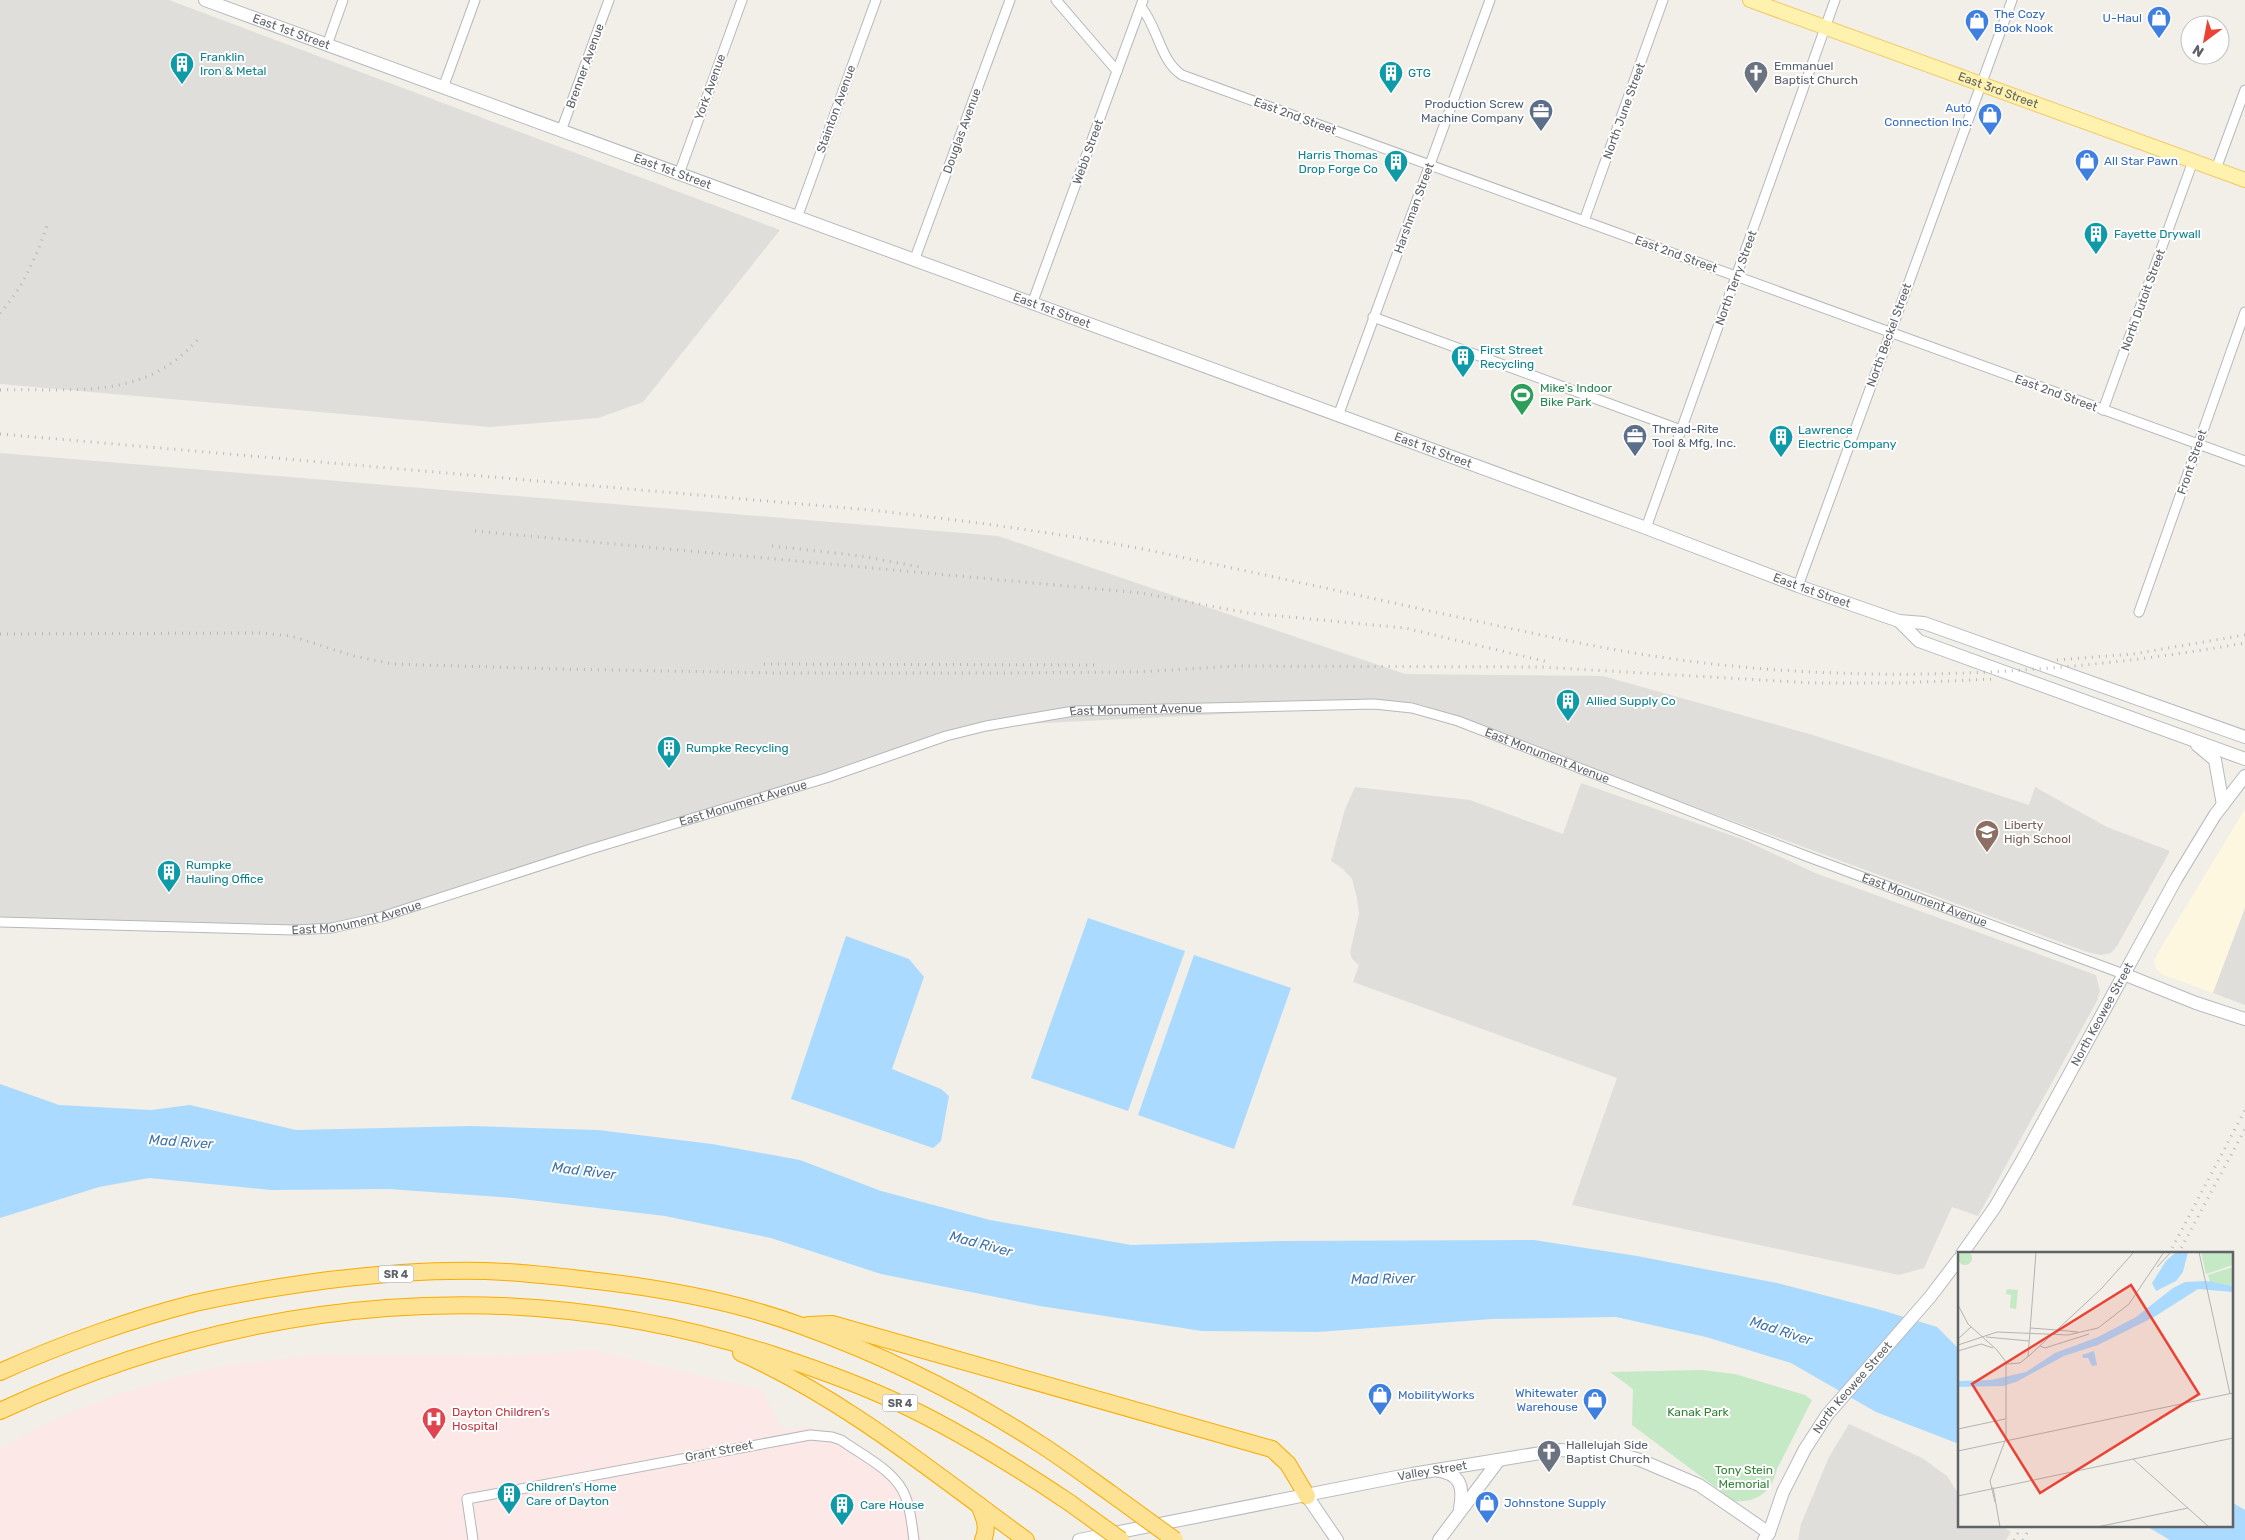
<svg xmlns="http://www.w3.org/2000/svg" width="2245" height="1540" font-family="Rubik,sans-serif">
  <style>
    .commercial { fill: #fef7e0 }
    .industrial { fill: #e0deda }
    .medical { fill: #fce8e6 }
    .green { fill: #c5e8c5 }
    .water { fill: #aadaff }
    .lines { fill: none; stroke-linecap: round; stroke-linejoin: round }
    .minor-casing { stroke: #b5b8bc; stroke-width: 11 }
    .secondary-casing { stroke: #b6babf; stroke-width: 14 }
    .primary-casing { stroke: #f2c960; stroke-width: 16 }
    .motorway-casing { stroke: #f9ab00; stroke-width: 18 }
    .minor { stroke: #fff; stroke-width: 9 }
    .secondary { stroke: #fff; stroke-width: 12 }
    .primary { stroke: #fff2af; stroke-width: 14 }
    .motorway { stroke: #fde293; stroke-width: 16 }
    .rail { stroke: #b6b7b8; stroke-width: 3; stroke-dasharray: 1 6; stroke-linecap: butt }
    .motorway-bridge-casing { stroke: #f9ab00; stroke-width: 18; stroke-linecap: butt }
    .motorway-bridge { stroke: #fde293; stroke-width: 16 }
    .labels { text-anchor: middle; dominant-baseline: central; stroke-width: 4; stroke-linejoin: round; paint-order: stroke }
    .shield { fill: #fff; stroke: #8f9295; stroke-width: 1 }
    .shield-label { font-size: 11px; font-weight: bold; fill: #5f6368 }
    .shop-label { font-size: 12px; fill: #366cbe; stroke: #fff; text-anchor: start }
    .street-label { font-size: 12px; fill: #5f6368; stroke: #fff }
    .culture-label { font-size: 12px; fill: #0d838f; stroke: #fff; text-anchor: start }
    .worship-label { font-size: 12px; fill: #5b616d; stroke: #fff; text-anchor: start }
    .service-label { font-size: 12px; fill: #4e5e75; stroke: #fff; text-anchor: end }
    .leisure-label { font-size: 12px; fill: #27864d; stroke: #fff; text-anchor: start }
    .education-label { font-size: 12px; fill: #785e54; stroke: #fff; text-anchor: start }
    .health-label { font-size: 12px; fill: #be3a42; stroke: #fff; text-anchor: start }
    .park-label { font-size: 12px; fill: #348238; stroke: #fff }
    .water-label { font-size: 14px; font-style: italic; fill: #4174aa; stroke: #fff }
    .inset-road { fill: none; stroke: #b3b3b1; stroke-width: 1 }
    .view { fill: #ea4335; fill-opacity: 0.15; stroke: #ea4335; stroke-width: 2.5 }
    .inset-edge { fill: none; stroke: #5f6368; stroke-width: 2.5 }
  </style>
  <rect width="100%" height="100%" fill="#f1efe8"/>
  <polygon class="commercial" points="2245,809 2245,908 2213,993 2161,974 2156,968 2154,962 2159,951"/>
  <g class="industrial">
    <polygon points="0,0 169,0 780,230 643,402 598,418 490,427 0,384"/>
    <polygon points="0,453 998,536 1405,674 1603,676 1813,735 2029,805 2035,787 2107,827 2170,851 2117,946 2111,953 2101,955 2087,952 1671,798 1488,727 1420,704 986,726 332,928 0,922"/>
    <polygon points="1581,783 1742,839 1815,873 2096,975 2100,991 2097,1001 1978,1216 1952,1207 1924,1268 1899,1275 1572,1205 1617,1078 1353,982 1359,965 1352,959 1350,952 1359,914 1357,898 1352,879 1343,869 1331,861 1345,809 1355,787 1470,800 1563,834"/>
    <polygon points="2245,908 2245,1005 2213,993"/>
    <polygon points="1849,1424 1922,1458 1947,1476 1959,1495 1959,1526 2002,1526 2011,1532 2006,1540 1798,1540 1801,1524 1829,1457"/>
  </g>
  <polygon class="medical" points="592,1350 762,1390 782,1430 805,1427 836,1431 868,1451 897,1476 914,1497 922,1540 0,1540 0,1449 53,1420 120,1393 216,1367 313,1355 510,1356"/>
  <path class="green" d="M1702,1370L1735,1374L1805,1395L1812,1400L1777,1469C1772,1491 1758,1503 1734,1501L1632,1425L1633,1389L1610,1372Z"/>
  <g class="water">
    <polygon points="1088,918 1185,951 1128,1111 1031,1078"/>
    <polygon points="846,936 909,959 924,977 892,1069 941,1089 949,1096 941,1141 933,1148 791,1099"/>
    <polygon points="1194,955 1291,988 1234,1149 1138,1115"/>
    <polygon points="0,1084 59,1105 151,1110 190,1105 296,1130 471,1126 598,1130 712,1144 800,1160 881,1191 990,1220 1131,1245 1284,1241 1534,1240 1637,1256 1777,1283 1881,1310 1937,1327 1959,1349 1959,1444 1876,1412 1791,1363 1706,1337 1616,1317 1492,1319 1318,1332 1202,1331 1040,1306 881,1274 771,1238 665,1216 513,1198 389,1189 271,1190 149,1178 99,1187 0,1218"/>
    <polygon points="2231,1502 2245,1510 2245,1540 2170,1540 2146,1526 2231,1526"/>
  </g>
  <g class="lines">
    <defs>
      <g id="minor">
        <polyline points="1056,0 1117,71"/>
        <path d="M1141,7C1158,27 1160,61 1182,75L2245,461"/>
        <polyline points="327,45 343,0"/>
        <polyline points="443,88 475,0"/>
        <polyline points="561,131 609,0"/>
        <polyline points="2216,169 2245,90"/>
        <polyline points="679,174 742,0"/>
        <polyline points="797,218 876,0"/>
        <polyline points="1584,221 1663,0"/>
        <polyline points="914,261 1010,0"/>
        <polyline points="1032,304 1143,0"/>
        <polyline points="1373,317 1681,430"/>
        <polyline points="2103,410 2193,161"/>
        <polyline points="1338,416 1490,0"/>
        <polyline points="1646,528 1835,0"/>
        <polyline points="1798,586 2012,0"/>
        <polyline points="2139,612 2245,312"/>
        <path id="s1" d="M0,922L295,930L332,928L381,917L591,849L826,778L946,736L986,726L1074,711L1374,704L1412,708L1458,721L1806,856L2126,975"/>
        <path d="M473,1540L467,1499L810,1435L832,1437L841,1440C863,1456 897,1471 906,1498C911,1511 912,1527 914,1540"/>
      </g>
      <g id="secondary">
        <path id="s2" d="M205,0L1646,528L1798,586L1899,621L1924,623L2245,737"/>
        <polyline points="1899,621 1919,641 2245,759"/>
        <polyline points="2197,745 2215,760 2223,805"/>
        <polyline points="2126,975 2196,1003 2245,1019"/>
        <path id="s3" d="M1962,1254L1995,1207L2023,1159L2176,879L2215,815L2245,776"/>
        <path d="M1436,1470C1461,1474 1464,1486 1460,1509"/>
        <polyline points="1307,1496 1337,1540"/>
        <path id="s4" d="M1079,1540L1412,1474L1559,1450L1612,1452L1640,1460L1699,1485L1769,1533"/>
        <polyline points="1439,1540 1499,1460"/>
        <path id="s5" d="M1764,1540L1769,1533L1783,1492L1805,1449L1827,1415L1930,1297L1959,1259"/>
      </g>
      <g id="primary">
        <path id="s6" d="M1750,0L2245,180"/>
      </g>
      <g id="motorway">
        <polyline points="808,1325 832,1324 1272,1449 1288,1464 1307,1496"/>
        <path d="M741,1353C846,1400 934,1473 1026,1540"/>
        <path d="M0,1372C59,1345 132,1319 195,1303C239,1293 284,1286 329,1280C387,1273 448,1268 506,1272C540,1274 573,1278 606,1282C672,1290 740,1303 802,1326C885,1356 966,1396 1040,1444C1065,1460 1089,1478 1113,1495"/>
        <path d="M0,1411C250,1295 520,1270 783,1358C822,1371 861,1385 899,1403C959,1431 1015,1466 1070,1503"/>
        <path d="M979,1505C984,1517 989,1527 983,1540"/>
      </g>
    </defs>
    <use href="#minor" class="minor-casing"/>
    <use href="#secondary" class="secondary-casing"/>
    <use href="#primary" class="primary-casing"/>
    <use href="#motorway" class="motorway-casing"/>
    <use href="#minor" class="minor"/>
    <use href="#secondary" class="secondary"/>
    <use href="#primary" class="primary"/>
    <use href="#motorway" class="motorway"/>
    <g class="rail">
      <path d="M0,313C23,288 36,257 47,226"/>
      <path d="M0,390C74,388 145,401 198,339"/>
      <path d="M0,434L870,510C961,520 1052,532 1143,549C1242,570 1340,591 1439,613C1510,628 1581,645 1653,656C1849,686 2051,677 2245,643"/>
      <polyline points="475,531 1141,593 1248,613 1405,628 1548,662"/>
      <polyline points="772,546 861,556 919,567"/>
      <polyline points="0,634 261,633 291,636 354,656 393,664 559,669 776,673 995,673 1137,672 1235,666 1541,667 1812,683 1898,683 1997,679"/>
      <polyline points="2057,660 2133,654 2245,635"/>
      <polyline points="764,664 1100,665"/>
      <polyline points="2169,1254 2245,1110"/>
      <polyline points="2178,1254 2245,1129"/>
      <polyline points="2014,1540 2022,1526"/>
      <polyline points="2023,1540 2031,1526"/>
    </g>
    <defs>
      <g id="motorway-bridge">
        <polyline points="1113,1495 1175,1540"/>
        <polyline points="1070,1503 1121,1540"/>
      </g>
    </defs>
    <use href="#motorway-bridge" class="motorway-bridge-casing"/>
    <use href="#motorway-bridge" class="motorway-bridge"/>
  </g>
  <defs>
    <symbol id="shop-pin" viewBox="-11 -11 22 30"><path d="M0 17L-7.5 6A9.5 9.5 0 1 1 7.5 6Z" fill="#3f7fe0" stroke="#fff"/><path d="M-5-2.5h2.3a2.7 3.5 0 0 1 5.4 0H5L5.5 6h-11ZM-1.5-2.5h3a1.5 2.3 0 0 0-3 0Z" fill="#fff"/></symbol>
    <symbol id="building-pin" viewBox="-11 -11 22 30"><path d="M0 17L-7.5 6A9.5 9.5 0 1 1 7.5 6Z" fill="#0f9aa8" stroke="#fff"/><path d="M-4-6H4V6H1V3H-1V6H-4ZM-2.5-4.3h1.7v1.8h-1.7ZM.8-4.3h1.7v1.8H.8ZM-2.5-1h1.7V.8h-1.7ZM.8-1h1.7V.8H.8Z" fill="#fff"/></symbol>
    <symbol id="church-pin" viewBox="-11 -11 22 30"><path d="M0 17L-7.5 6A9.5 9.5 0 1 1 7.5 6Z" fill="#6b7280" stroke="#fff"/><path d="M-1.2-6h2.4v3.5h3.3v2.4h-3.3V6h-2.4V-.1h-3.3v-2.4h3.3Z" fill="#fff"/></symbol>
    <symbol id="office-pin" viewBox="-11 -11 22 30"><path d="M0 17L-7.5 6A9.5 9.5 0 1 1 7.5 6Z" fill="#5c6f8a" stroke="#fff"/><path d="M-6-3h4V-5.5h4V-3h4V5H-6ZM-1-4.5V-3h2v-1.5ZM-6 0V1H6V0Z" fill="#fff"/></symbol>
    <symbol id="stadium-pin" viewBox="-11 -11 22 30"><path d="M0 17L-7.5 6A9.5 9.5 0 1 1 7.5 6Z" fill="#2e9e5b" stroke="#fff"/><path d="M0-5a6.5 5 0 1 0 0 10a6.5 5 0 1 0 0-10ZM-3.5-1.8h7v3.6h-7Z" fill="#fff"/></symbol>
    <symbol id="school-pin" viewBox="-11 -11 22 30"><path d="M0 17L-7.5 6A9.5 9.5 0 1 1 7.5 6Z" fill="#8d6e63" stroke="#fff"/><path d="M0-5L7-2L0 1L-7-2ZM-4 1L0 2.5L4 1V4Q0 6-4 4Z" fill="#fff"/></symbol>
    <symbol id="hospital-pin" viewBox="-11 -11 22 30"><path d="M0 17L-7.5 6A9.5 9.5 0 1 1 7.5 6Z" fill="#e0444e" stroke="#fff"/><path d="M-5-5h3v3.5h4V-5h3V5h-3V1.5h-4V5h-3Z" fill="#fff"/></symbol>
  </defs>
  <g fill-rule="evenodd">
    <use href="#shop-pin" x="2145" y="4" width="28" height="38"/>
    <use href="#shop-pin" x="1963" y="7" width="28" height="38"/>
    <use href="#building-pin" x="168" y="50" width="28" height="38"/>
    <use href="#building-pin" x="1377" y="59" width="28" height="38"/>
    <use href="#church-pin" x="1742" y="59" width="28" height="38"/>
    <use href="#office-pin" x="1527" y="97" width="28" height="38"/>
    <use href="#shop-pin" x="1976" y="101" width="28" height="38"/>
    <use href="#shop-pin" x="2073" y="147" width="28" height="38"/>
    <use href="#building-pin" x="1382" y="148" width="28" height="38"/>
    <use href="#building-pin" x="2082" y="220" width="28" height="38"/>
    <use href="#building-pin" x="1449" y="343" width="28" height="38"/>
    <use href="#stadium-pin" x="1508" y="381" width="28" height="38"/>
    <use href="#office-pin" x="1621" y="422" width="28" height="38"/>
    <use href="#building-pin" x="1767" y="423" width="28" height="38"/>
    <use href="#building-pin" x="1554" y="687" width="28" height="38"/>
    <use href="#building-pin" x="655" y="734" width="28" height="38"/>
    <use href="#school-pin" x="1973" y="818" width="28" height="38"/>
    <use href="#building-pin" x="155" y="858" width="28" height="38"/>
    <use href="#shop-pin" x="1366" y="1381" width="28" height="38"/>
    <use href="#shop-pin" x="1581" y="1386" width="28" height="38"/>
    <use href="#hospital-pin" x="420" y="1405" width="28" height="38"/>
    <use href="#church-pin" x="1535" y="1438" width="28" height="38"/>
    <use href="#building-pin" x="495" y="1480" width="28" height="38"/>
    <use href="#shop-pin" x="1473" y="1489" width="28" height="38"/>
    <use href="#building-pin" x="828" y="1491" width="28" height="38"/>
  </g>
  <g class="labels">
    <g class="shield">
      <rect x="378.5" y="1265.5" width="35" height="17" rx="4"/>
      <rect x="882.5" y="1394.5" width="35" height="17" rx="4"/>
    </g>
    <g class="shield-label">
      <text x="396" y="1274">SR 4</text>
      <text x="900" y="1403">SR 4</text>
    </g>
    <g class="shop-label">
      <text x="1994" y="14">The Cozy<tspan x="1994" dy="14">Book Nook</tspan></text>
      <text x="2142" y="18" text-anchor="end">U-Haul</text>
      <text x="1972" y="108" text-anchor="end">Auto<tspan x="1972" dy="14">Connection Inc.</tspan></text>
      <text x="2104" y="161">All Star Pawn</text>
      <text x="1578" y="1393" text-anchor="end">Whitewater<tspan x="1578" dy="14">Warehouse</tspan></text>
      <text x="1398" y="1395">MobilityWorks</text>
      <text x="1504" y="1503">Johnstone Supply</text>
    </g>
    <g class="street-label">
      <text stroke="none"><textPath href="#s2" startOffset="92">East 1st Street</textPath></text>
      <text transform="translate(585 66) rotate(-70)">Brenner Avenue</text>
      <text transform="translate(710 87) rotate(-70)">York Avenue</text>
      <text stroke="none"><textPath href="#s6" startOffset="264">East 3rd Street</textPath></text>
      <text transform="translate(836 109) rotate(-70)">Stainton Avenue</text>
      <text transform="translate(1624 111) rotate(-70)">North June Street</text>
      <text transform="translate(1295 116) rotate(20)">East 2nd Street</text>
      <text transform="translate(962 131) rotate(-70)">Douglas Avenue</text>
      <text transform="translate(1088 152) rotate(-70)">Webb Street</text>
      <text stroke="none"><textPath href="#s2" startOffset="498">East 1st Street</textPath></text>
      <text transform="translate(1414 208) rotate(-70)">Harshman Street</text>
      <text transform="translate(1676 254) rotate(20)">East 2nd Street</text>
      <text transform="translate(1736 278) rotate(-70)">North Terry Street</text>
      <text transform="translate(2143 300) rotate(-70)">North Dutoit Street</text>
      <text stroke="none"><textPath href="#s2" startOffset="902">East 1st Street</textPath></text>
      <text transform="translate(1889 335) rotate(-70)">North Beckel Street</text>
      <text transform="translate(2056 393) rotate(20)">East 2nd Street</text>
      <text stroke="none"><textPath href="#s2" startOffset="1308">East 1st Street</textPath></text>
      <text transform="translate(2192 462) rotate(-71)">Front Street</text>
      <text stroke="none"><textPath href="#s2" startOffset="1712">East 1st Street</textPath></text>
      <text stroke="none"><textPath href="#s1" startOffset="1168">East Monument Avenue</textPath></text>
      <text stroke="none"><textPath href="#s1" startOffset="1588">East Monument Avenue</textPath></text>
      <text stroke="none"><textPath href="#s1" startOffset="762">East Monument Avenue</textPath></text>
      <text stroke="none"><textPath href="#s1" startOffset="1992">East Monument Avenue</textPath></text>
      <text stroke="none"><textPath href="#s1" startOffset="358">East Monument Avenue</textPath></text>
      <text stroke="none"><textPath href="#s3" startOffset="278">North Keowee Street</textPath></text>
      <text stroke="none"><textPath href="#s5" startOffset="178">North Keowee Street</textPath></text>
      <text transform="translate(719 1451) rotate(-11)">Grant Street</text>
      <text stroke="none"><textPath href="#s4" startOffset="360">Valley Street</textPath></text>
    </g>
    <g class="culture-label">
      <text x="200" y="57">Franklin<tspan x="200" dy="14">Iron &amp; Metal</tspan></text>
      <text x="1408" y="73">GTG</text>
      <text x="1378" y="155" text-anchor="end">Harris Thomas<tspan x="1378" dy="14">Drop Forge Co</tspan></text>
      <text x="2114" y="234">Fayette Drywall</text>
      <text x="1480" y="350">First Street<tspan x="1480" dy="14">Recycling</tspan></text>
      <text x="1798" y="430">Lawrence<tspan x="1798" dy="14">Electric Company</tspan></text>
      <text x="1586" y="701">Allied Supply Co</text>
      <text x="686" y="748">Rumpke Recycling</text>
      <text x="186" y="865">Rumpke<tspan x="186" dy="14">Hauling Office</tspan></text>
      <text x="526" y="1487">Children's Home<tspan x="526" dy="14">Care of Dayton</tspan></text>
      <text x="860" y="1505">Care House</text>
    </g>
    <g class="worship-label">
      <text x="1774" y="66">Emmanuel<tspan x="1774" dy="14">Baptist Church</tspan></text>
      <text x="1566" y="1445">Hallelujah Side<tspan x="1566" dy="14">Baptist Church</tspan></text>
    </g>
    <g class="service-label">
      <text x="1524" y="104">Production Screw<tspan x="1524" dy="14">Machine Company</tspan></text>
      <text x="1652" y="429" text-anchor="start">Thread-Rite<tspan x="1652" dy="14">Tool &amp; Mfg, Inc.</tspan></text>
    </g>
    <g class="leisure-label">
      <text x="1540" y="388">Mike's Indoor<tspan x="1540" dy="14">Bike Park</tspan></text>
    </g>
    <g class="education-label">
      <text x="2004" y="825">Liberty<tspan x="2004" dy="14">High School</tspan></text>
    </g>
    <g class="health-label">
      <text x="452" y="1412">Dayton Children’s<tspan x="452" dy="14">Hospital</tspan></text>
    </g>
    <g class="park-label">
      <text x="1698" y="1412">Kanak Park</text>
      <text x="1744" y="1470">Tony Stein<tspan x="1744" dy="14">Memorial</tspan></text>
    </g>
    <g class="water-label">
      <text transform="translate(181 1142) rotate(4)">Mad River</text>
      <text transform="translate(584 1171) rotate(7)">Mad River</text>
      <text transform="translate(981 1244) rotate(15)">Mad River</text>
      <text transform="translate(1383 1279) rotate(-1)">Mad River</text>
      <text transform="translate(1781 1331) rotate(18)">Mad River</text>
    </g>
  </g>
  <g transform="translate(1958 1252)">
    <rect width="275" height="275" fill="#f1efe8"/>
    <path d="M0 6a7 7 0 1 1 14 0a7 7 0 1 1-14 0ZM243,0H275V13L248,22ZM275,15V34L252,30L250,23ZM49,37L60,38L58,57L52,56L53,43L48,42Z" fill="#c5e8c5"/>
    <path d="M230,0L225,20L218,29L198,39L194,31L208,9L218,0ZM249,29L275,34V40L240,37L196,65L140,93L106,104L58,130L45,134L0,135V129L33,128L68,120L97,101L140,85L178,65L215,36L227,30ZM136,99L139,113L134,114L130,106H125L124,103Z" fill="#aadaff"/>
    <path class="inset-road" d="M241,0L272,142M199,15L213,0M0,53L10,72L39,98L48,110V186L32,229L37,250M72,76L99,78M99,78L120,80M28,85L71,89M0,87L13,75M0,93L39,80L110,83L140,76L171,52L206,0M82,94L87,96L131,82M0,99L23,92L35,96M70,105L78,0M48,112L62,111L72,103L144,36L176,0M0,177L47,167M0,199L275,141M175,207L251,275M35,235L42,275M0,244L275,186M139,275L230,256"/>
    <path class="view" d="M173,33L241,142L82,241L14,132Z"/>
    <rect width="275" height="275" class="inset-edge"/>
  </g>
  <g transform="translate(2205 40) rotate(212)"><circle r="24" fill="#ffffff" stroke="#bfc1c3"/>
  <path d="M0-4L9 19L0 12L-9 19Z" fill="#ea4335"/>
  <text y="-8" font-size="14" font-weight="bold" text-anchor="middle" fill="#5f6368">N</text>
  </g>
</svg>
